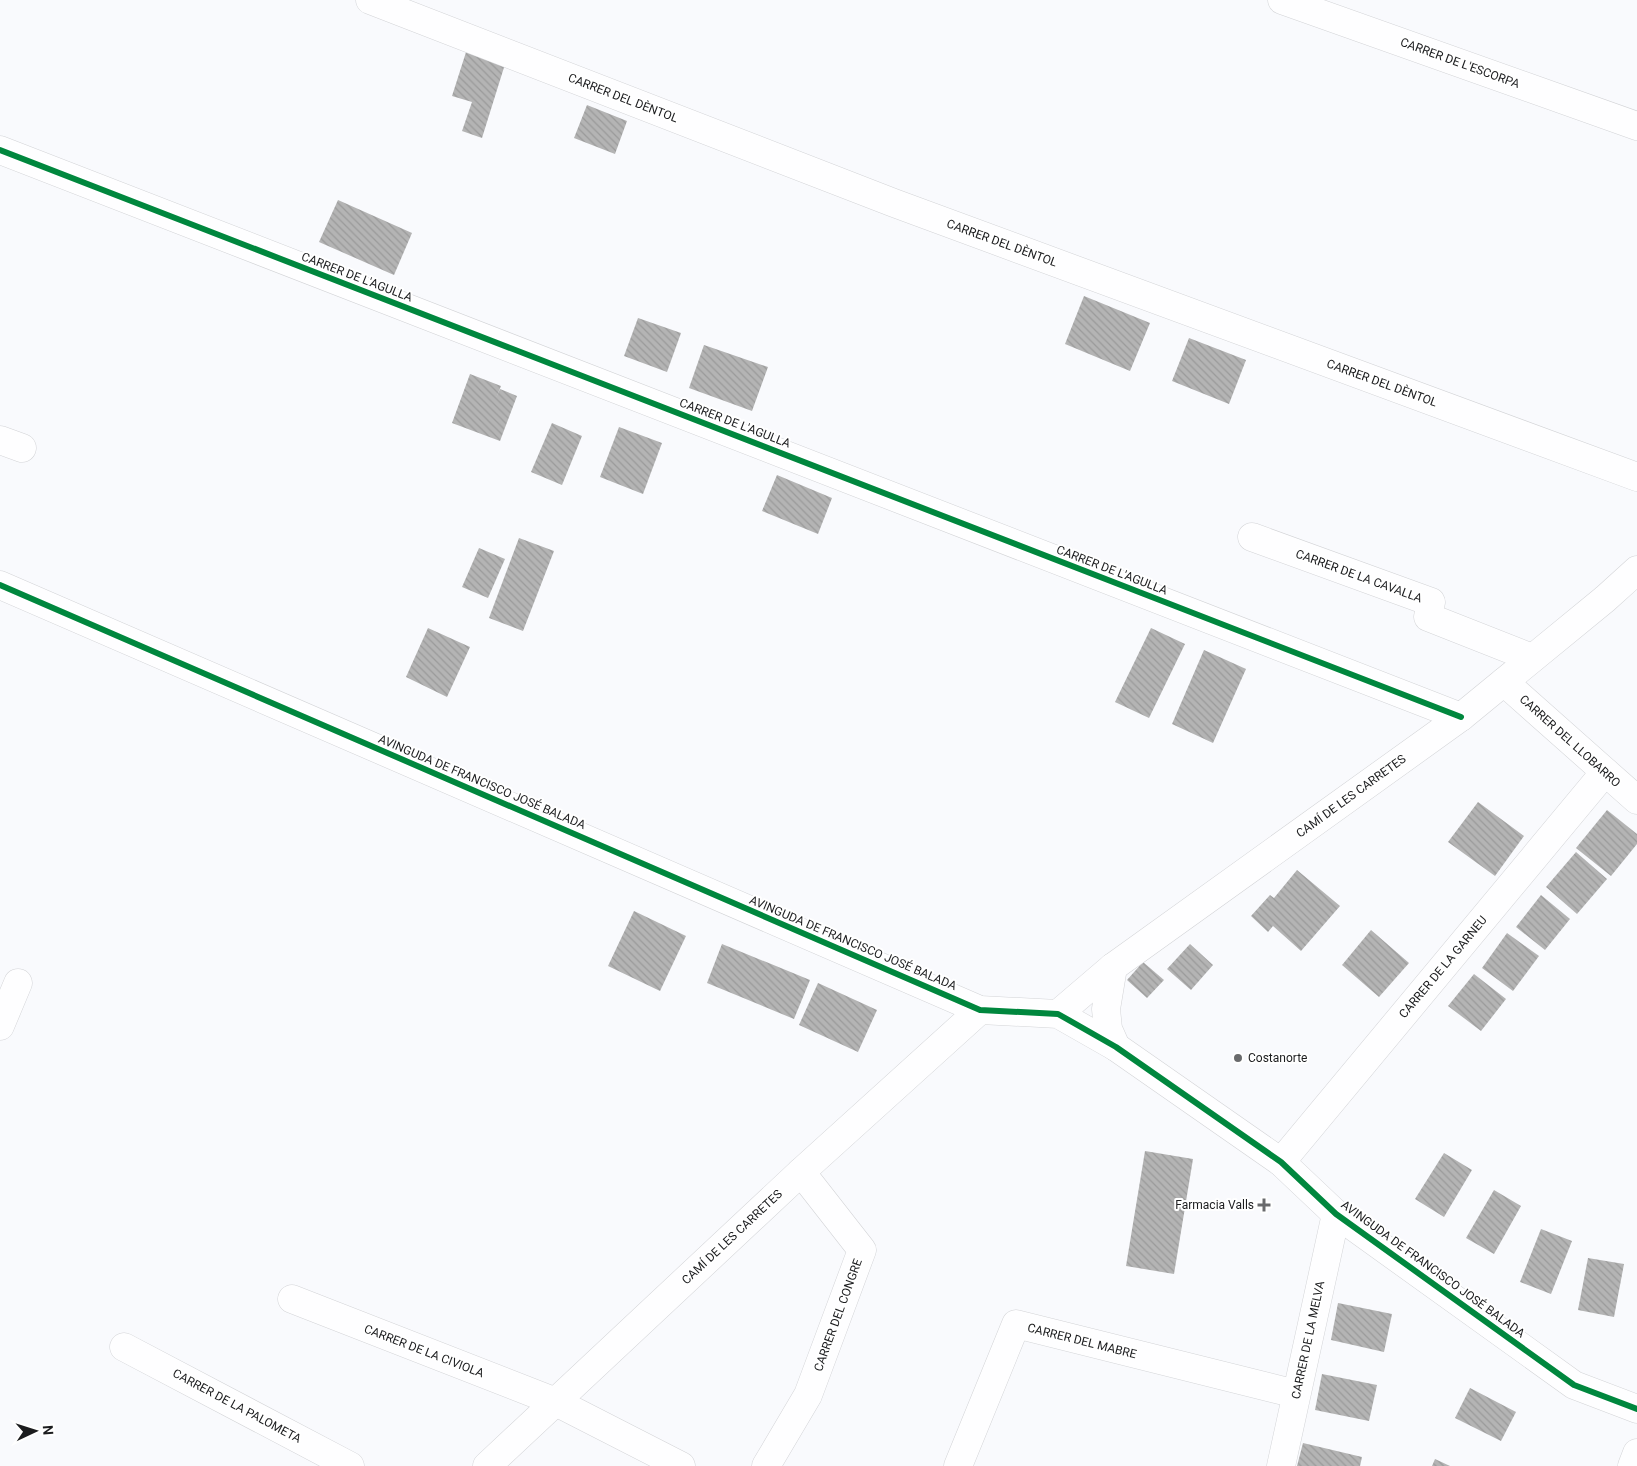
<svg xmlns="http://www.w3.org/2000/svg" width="1637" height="1466" font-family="Roboto,sans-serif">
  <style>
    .building { fill: url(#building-back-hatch) }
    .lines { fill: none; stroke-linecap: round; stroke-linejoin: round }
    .minor-casing { stroke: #d3d4d7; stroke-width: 29 }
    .minor { stroke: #fefeff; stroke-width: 28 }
    .cycleway-casing { stroke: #fff; stroke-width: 9 }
    .cycleway { stroke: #00873e; stroke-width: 6 }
    .poi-dot { fill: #696a6c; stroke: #fff; stroke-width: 2 }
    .labels { text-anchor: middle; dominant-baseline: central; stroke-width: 4; stroke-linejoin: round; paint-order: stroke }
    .street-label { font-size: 12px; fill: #1b1c1e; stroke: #fff }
    .poi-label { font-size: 12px; fill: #1b1c1e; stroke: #fff; text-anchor: start }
  </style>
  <defs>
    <pattern id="building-back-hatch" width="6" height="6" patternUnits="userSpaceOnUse" patternTransform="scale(1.25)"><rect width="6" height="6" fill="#b4b4b4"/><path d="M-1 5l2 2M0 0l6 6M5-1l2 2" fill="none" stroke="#9a9a9a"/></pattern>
  </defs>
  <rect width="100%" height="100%" fill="#f9fafd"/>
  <g class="building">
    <polygon points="467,49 506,61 482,138 462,131 472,102 452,96"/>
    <polygon points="587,105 627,121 615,154 574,138"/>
    <polygon points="338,200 412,233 394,275 319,242"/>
    <polygon points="1084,296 1150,323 1130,371 1065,344"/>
    <polygon points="638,318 681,333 667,372 624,356"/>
    <polygon points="1189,338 1246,360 1229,404 1172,381"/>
    <polygon points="704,345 768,367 752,411 689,388"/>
    <polygon points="470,374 501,386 496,398 500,389 517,396 500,441 452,423"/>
    <polygon points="552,423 582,436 562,485 531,472"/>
    <polygon points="619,427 662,443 643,494 600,477"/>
    <polygon points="777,475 832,498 818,534 762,511"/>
    <polygon points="519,538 554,551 523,631 489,618"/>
    <polygon points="479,548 505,559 488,598 462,587"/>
    <polygon points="428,628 470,647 447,697 406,677"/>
    <polygon points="1151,628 1185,644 1149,718 1115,702"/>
    <polygon points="1204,650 1246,669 1213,743 1172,724"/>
    <polygon points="1478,802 1524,836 1495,876 1448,842"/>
    <polygon points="1607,810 1637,834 1637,844 1611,876 1576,848"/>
    <polygon points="1576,852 1607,879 1577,914 1546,887"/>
    <polygon points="1297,870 1340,906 1301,951 1273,926 1268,932 1251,916 1270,895 1274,898"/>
    <polygon points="1541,895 1570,919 1545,950 1516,927"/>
    <polygon points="634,911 686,936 660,991 608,966"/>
    <polygon points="1371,930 1409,963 1379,997 1342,965"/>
    <polygon points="1507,933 1539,956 1513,991 1482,968"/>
    <polygon points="722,944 810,980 794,1019 707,983"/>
    <polygon points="1190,944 1213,965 1191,990 1167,969"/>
    <polygon points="1143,962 1164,980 1147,998 1127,980"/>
    <polygon points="1474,974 1506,999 1481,1031 1448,1006"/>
    <polygon points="818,983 877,1010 858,1052 799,1025"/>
    <polygon points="1145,1151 1193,1159 1174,1274 1126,1266"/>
    <polygon points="1444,1153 1472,1170 1444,1217 1415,1199"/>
    <polygon points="1494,1190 1521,1206 1494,1254 1466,1238"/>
    <polygon points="1541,1229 1572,1241 1551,1294 1520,1282"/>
    <polygon points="1588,1258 1624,1264 1614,1317 1578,1310"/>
    <polygon points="1338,1303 1392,1314 1384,1352 1331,1340"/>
    <polygon points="1322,1374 1377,1385 1369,1421 1315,1410"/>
    <polygon points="1470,1388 1516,1412 1501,1441 1455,1418"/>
    <polygon points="1303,1443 1362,1457 1360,1466 1297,1466"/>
    <polygon points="1435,1459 1450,1466 1432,1466"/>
  </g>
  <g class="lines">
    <defs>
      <g id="minor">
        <polyline points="370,0 894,203 1637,477"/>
        <polyline points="1282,0 1637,126"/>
        <polyline points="0,150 1461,717"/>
        <polyline points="0,440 22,448"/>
        <polyline points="1252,537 1431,602 1428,617 1532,658"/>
        <polyline points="0,585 980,1010 1058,1014 1116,1047 1281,1162 1336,1214 1574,1385 1637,1409"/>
        <polyline points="1504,682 1637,800"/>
        <polyline points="1113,967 1106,1009 1108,1029 1116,1047"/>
        <polyline points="1058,1014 1113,967 1461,717 1605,599 1637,570"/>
        <polyline points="0,1026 18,983"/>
        <polyline points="1281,1162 1605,772"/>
        <polyline points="292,1299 556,1402 681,1466"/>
        <polyline points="124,1347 350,1466"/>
        <polyline points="487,1466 801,1172 980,1010"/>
        <polyline points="766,1466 808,1395 862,1250 801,1172"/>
        <polyline points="958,1466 1016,1324 1296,1394"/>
        <polyline points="1281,1466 1336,1214"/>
        <polyline points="1632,1466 1637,1453"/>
      </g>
    </defs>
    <use href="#minor" class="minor-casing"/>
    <use href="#minor" class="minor"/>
    <defs>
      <g id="cycleway">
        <polyline points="0,150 1461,717"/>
        <polyline points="0,585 980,1010 1058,1014 1116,1047 1281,1162 1336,1214 1574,1385 1637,1409"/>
      </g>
    </defs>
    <use href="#cycleway" class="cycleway-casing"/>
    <use href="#cycleway" class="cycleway"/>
  </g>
  <g class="poi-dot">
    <circle cx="1238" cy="1058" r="5"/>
    <path d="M1261.5 1197.5h5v5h5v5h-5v5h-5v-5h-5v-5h5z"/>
  </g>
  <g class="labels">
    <g class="street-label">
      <text transform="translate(1460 63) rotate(20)">CARRER DE L'ESCORPA</text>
      <text transform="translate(623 98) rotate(21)">CARRER DEL DÈNTOL</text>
      <text transform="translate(1002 243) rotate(20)">CARRER DEL DÈNTOL</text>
      <text transform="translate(357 277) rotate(21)">CARRER DE L'AGULLA</text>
      <text transform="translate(1382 383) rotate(20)">CARRER DEL DÈNTOL</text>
      <text transform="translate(735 423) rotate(21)">CARRER DE L'AGULLA</text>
      <text transform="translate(1112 570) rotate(21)">CARRER DE L'AGULLA</text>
      <text transform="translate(1359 576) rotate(20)">CARRER DE LA CAVALLA</text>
      <text transform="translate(1570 741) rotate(42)">CARRER DEL LLOBARRO</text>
      <text transform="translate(482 782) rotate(23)">AVINGUDA DE FRANCISCO JOSÉ BALADA</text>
      <text transform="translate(1351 796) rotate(-36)">CAMÍ DE LES CARRETES</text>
      <text transform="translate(853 943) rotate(23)">AVINGUDA DE FRANCISCO JOSÉ BALADA</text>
      <text transform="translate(1443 967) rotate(-50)">CARRER DE LA GARNEU</text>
      <text transform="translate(732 1237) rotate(-43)">CAMÍ DE LES CARRETES</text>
      <text transform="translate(1433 1269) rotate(36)">AVINGUDA DE FRANCISCO JOSÉ BALADA</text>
      <text transform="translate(838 1315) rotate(-70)">CARRER DEL CONGRE</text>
      <text transform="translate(1308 1340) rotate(-78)">CARRER DE LA MELVA</text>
      <text transform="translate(1082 1341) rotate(14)">CARRER DEL MABRE</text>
      <text transform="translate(424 1351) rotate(21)">CARRER DE LA CIVIOLA</text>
      <text transform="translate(237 1406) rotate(28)">CARRER DE LA PALOMETA</text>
    </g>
    <g class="poi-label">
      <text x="1248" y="1058">Costanorte</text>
      <text x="1254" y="1205" text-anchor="end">Farmacia Valls</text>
    </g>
  </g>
  <g transform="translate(35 1431) rotate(86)" stroke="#ffffff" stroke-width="4" paint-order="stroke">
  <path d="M0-4L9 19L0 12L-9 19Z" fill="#1b1c1e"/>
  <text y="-8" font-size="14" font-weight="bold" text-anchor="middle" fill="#1b1c1e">N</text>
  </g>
</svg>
